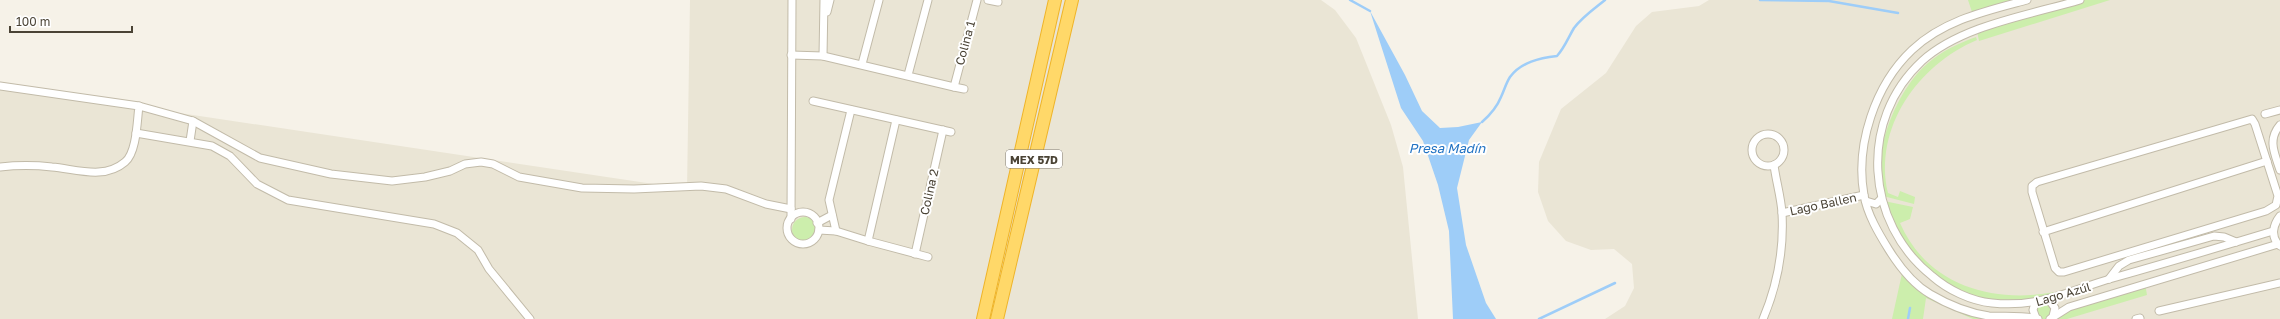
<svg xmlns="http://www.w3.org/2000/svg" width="2280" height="319" font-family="'Golos Text',sans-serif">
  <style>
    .residential { fill: #eae5d5 }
    .green { fill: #cceeac }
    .water { fill: #9ecdf8 }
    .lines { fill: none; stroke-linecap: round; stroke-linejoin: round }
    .stream { stroke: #9ecdf8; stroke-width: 2.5 }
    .minor-casing { stroke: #c2bba9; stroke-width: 9 }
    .motorway-casing { stroke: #efb429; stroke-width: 14 }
    .minor { stroke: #fff; stroke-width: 7 }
    .motorway { stroke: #ffd869; stroke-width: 12 }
    .labels { text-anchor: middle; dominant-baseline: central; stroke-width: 4; stroke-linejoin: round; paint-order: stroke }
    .shield { fill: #fff; stroke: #807b72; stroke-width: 1 }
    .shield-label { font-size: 11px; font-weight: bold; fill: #4a4335 }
    .street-label { font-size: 12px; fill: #4a4335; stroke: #fff }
    .water-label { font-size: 13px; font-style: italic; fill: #2273c3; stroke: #fff }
  </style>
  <rect width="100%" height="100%" fill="#f6f2e8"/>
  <g class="residential">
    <polygon points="690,0 1321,0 1335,10 1356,38 1391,125 1403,167 1418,319 0,319 0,86 687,189"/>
    <polygon points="1709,0 2280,0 2280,319 1605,319 1625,306 1634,288 1632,264 1614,249 1591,250 1566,241 1548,221 1538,192 1539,162 1561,109 1606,73 1636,26 1652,12 1699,6"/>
  </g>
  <g class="green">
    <polygon points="1968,0 2027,0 1973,15"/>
    <polygon points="2080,0 2110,0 1979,41 1977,31"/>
    <path d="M1976,37L1977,40C1918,65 1873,128 1888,193L1898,197L1900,191L1915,197L1914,204L1883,196C1870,156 1896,90 1928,63C1942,51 1959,43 1976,37Z"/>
    <path d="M1884,201L1913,207L1910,219L1900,223C1927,285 1992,304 2055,292L2056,297L2049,300C2031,300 2012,302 1994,301C1954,297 1915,266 1897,232C1891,222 1888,211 1884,201Z"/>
    <circle cx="805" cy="230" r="13"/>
    <polygon points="1903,269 1929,294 1970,312 2036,318 2035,303 2049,300 2054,313 2145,283 2147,295 2067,319 1973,319 1926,298 1923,319 1892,319"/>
  </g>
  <polygon class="water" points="1370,11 1405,75 1422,111 1440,128 1458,127 1482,122 1469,140 1457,188 1466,245 1486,303 1496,319 1453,319 1449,231 1438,185 1423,141 1401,108"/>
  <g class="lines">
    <g class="stream">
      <polyline points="1350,0 1370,11"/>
      <polyline points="1760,0 1829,1 1898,13"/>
      <path d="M1482,122C1490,115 1497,107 1501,97C1504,91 1506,83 1510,77C1521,62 1540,58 1557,56C1565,47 1568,38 1574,28C1582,17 1594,9 1605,0"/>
      <polyline points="1539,319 1615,283"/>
      <polyline points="1908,319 1910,308"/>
    </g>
    <defs>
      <g id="minor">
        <polyline points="988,0 998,2"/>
        <path d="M2027,0C1986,11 1944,20 1912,50C1875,85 1855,145 1864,195C1867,214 1879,234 1889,250C1899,266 1913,284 1930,294C1947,304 1969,313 1989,316C2005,317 2023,315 2038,319"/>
        <path d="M2080,0C2030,15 1962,25 1922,61C1858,120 1865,223 1932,276C1948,290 1971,301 1992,303C2040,308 2068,291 2113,278C2166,263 2220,247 2273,231"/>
        <polyline points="827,12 830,0"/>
        <polyline points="791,55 823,56 954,87 977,0"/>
        <polyline points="823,56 824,0"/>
        <polyline points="862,64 879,0"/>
        <polyline points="908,75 928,0"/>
        <path d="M0,86L139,106C137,120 137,152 125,162C104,180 76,169 52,167C34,165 18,165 0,167"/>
        <polyline points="954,87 964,89"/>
        <polyline points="813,101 951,132"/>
        <polyline points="139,106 193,121 190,141"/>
        <polyline points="2265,114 2280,110"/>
        <polygon points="2252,119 2255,124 2278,196 2276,205 2266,211 2064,272 2059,272 2055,268 2032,192 2032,186 2037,182"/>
        <polyline points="193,121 260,158 331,174 392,181 425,177 450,171 465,164 481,162 493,164 519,177 582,188 634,189 701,186 726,189 766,204 791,209"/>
        <path d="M2280,125C2267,140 2275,154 2280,170"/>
        <polyline points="136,133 212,146 230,156 257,184 288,200 434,224 457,233 478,250 489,269 530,319"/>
        <circle cx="1768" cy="150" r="16"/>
        <polyline points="1866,201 1876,204 1881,199"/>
        <circle cx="803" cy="228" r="16"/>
        <polyline points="1782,213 1864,195"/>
        <path d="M2280,216C2273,225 2270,237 2280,246"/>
        <polyline points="791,219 792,0"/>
        <polyline points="817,223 832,215"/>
        <polyline points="819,230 836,231 868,241 896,120"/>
        <polyline points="836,231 829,200 851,110"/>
        <polyline points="2043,232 2267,161"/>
        <polyline points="868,241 928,257"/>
        <polyline points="915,254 943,130"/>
        <polyline points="2109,279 2119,266 2129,260 2214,236 2224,237 2236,242"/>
        <polyline points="2049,300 2055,308 2053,316"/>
        <polyline points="2035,303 2033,310 2036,318"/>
        <polyline points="2159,311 2280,283"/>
        <path d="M1763,319C1777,286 1784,249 1782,213C1781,197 1776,181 1774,165"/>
        <polyline points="2050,319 2069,307 2278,244"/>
        <polyline points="2136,319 2140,318"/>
      </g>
      <g id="motorway">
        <polyline points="983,319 1055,0"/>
        <polyline points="997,319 1072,0"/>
      </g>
    </defs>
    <use href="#minor" class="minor-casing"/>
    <use href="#motorway" class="motorway-casing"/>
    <use href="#minor" class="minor"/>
    <use href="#motorway" class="motorway"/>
  </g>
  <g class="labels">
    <rect class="shield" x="1006" y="150" width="56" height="18" rx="3"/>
    <g class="shield-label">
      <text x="1034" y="159">MEX 57D</text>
    </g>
    <g class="street-label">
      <text transform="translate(965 43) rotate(-75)">Colina 1</text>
      <text transform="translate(929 192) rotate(-77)">Colina 2</text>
      <text transform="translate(1823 204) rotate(-12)">Lago Ballen</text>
      <text transform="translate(2063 294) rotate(-16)">Lago Azúl</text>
    </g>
    <g class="water-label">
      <text x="1447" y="148">Presa Madín</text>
    </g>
  </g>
  <path d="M10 26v6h122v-6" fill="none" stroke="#4a4335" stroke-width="2"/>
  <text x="16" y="26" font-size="12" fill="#4a4335" stroke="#ffffff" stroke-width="3" paint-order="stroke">100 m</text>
</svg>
